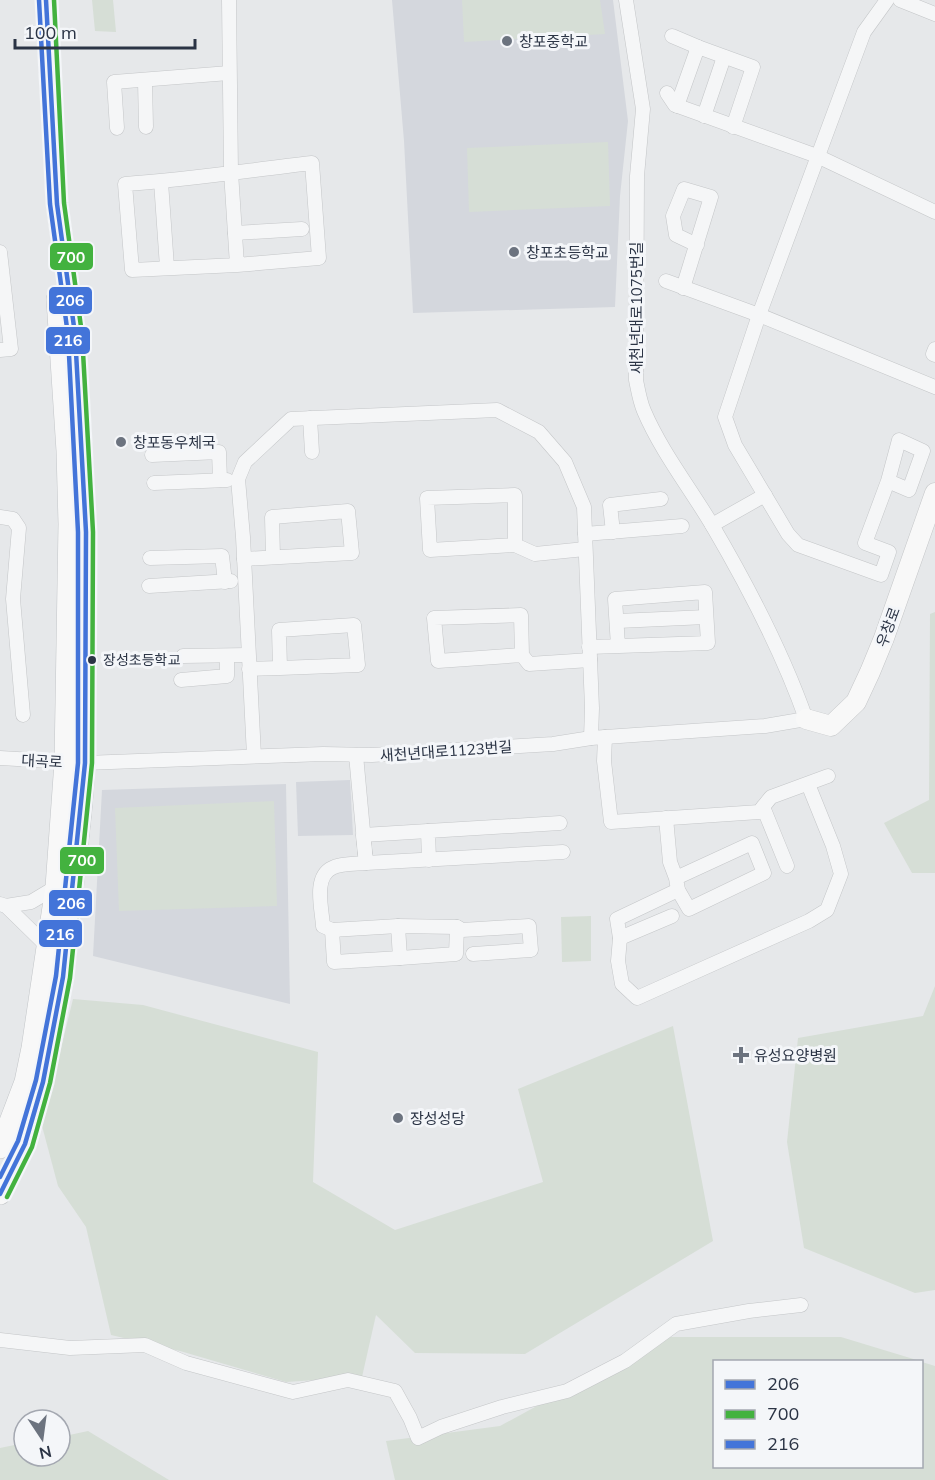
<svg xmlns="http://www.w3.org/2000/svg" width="935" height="1480" font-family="Mulish,'Noto Sans KR',sans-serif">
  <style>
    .built { fill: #d4d7dd }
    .green { fill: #d6ded6 }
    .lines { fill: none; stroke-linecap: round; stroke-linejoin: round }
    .minor-casing { stroke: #c4c6c8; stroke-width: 15 }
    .secondary-casing { stroke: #c4c6c8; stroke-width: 21 }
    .primary-casing { stroke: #c2c5c8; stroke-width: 22 }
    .minor { stroke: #f5f6f7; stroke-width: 14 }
    .secondary { stroke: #f8f8f8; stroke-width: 20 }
    .primary { stroke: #f8f8f8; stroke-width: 21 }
    .bus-1-casing { stroke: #f4f6f9; stroke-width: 9 }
    .bus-2-casing { stroke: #f4f6f9; stroke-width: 9 }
    .bus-3-casing { stroke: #f4f6f9; stroke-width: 9 }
    .bus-1 { stroke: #4374d9; stroke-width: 4.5 }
    .bus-2 { stroke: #43b23f; stroke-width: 4.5 }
    .bus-3 { stroke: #4374d9; stroke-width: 4.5 }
    .poi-dot { fill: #6c737f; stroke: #f4f6f9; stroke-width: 2 }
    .bus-dot { fill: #2b3445; stroke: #f4f6f9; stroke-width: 2 }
    .labels { text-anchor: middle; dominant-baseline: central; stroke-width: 6; stroke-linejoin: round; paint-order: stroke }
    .bus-label { font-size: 14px; fill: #2b3445; stroke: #f4f6f9; text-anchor: start }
    .poi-label { font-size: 15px; fill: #2b3445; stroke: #f4f6f9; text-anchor: start }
    .street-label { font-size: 15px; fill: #2b3445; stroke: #f4f6f9 }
    .line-badge { stroke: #f4f6f9; stroke-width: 2 }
    .badge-label { font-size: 16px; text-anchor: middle; font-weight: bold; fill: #fff }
  </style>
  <rect width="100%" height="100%" fill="#e6e8ea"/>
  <g class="built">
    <polygon points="392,0 613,0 628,121 620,196 615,307 413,313 404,141"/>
    <polygon points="350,780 353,835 298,836 296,782"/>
    <polygon points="286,784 290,1004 93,956 102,790"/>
  </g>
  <g class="green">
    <polygon points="92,0 113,0 116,32 95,31"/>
    <polygon points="462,0 600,0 605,34 464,42"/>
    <polygon points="608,142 610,206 469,212 467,148"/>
    <polygon points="935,612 935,873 912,873 884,823 929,800 930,614"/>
    <polygon points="274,801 277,906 119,911 115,808"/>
    <polygon points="591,916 591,961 562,962 561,917"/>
    <polygon points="935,986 935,1290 915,1293 804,1248 787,1142 798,1038 923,1016"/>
    <polygon points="73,999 143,1005 318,1052 313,1182 395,1230 543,1182 518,1089 673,1026 713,1241 525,1354 415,1353 376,1315 362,1377 286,1382 180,1351 111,1335 86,1227 58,1186 42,1126"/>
    <polygon points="663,1337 841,1337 920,1361 714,1362 714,1466 922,1466 922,1362 935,1366 935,1480 395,1480 386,1441 500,1426"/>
    <polygon points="88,1431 169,1480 0,1480 0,1448 24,1443 24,1456 60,1456 60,1437"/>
  </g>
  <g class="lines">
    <defs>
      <g id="minor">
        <path d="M229,0L231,172L237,265L319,258L312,163C250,170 188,180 125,184L132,270L237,265"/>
        <polyline points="887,0 864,32 759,315 725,417 735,445 788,534 798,545 881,575 889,552 865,543 888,481 909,490 923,451 899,440 888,481"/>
        <polyline points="900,0 935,14"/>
        <polyline points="672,36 698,47 677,106"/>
        <polyline points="698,47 753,67 733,127"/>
        <polyline points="145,81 146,127"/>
        <polyline points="667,93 675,105 817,156 935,212"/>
        <polyline points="704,116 724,57"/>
        <polyline points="117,128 114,82 229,73"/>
        <polyline points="161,182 167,267"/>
        <polyline points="235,233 302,229"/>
        <polyline points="0,252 11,349 0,350"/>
        <polyline points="666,281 759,315 935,387"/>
        <polyline points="683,288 711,197 684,189 673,216 676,235 697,245"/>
        <polyline points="935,349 933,354 935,355"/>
        <polyline points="310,418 312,452"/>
        <polyline points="152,455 219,452 220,480"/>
        <polyline points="154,483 227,480"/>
        <polyline points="0,517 13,519 19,528 13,599 23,715"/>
        <polyline points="712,525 765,495"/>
        <polyline points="613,532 610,505 661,499"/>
        <polyline points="585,534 682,526"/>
        <polyline points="515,545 430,550 427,498 515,495 515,545 535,554 585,549"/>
        <polyline points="150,558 222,556 225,582"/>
        <polyline points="244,559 352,553 348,511 272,517 273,557"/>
        <polyline points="149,586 231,581"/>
        <polyline points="618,621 706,617"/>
        <polyline points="589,647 708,643 705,592 615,599 618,646"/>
        <polyline points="522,655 438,661 434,618 521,615 522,655 529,664 590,660"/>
        <polyline points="183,656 248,655"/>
        <polyline points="249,669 280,668 279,630 354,625 358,665 280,668"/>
        <polyline points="181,680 227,676 227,656"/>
        <polyline points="605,737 604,761 611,822 759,812 771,797 828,776"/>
        <path d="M356,755L366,863C356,864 341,863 332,868C313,877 322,909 323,926L332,930L398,926L457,927L462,930L529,926L531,950L473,954"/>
        <polyline points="254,756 243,537 238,479 245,462 291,419 497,410 539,432 565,462 584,507 592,708 591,738"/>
        <path d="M0,758L85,763L323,754L372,755L553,744L591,738L765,726L806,719C782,651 749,588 712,525C690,488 661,451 644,411C640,402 638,390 636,380L637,176L643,109L626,0"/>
        <polyline points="763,807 787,866"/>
        <polyline points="666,818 670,862 676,878 752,843 764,873 689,909 678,890 676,878"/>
        <polyline points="428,831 363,835 366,863 563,852"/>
        <polyline points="429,860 428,831 560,823"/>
        <polyline points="0,904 6,906 47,946"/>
        <polyline points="6,906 31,902 56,887 59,887"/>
        <polyline points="672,916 620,938 617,919 678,890"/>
        <polyline points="332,930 334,962 400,958 398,926"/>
        <polyline points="620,938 618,961 622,984 637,998 809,921 827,910 841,874 833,846 808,784"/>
        <polyline points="400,958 456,954 457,927"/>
        <polyline points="0,1340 70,1348 145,1345 186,1363 293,1392 348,1380 395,1391 410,1418 418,1438 441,1427 502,1407 567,1391 625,1361 676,1324 749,1311 801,1305"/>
      </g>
      <polyline id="secondary" points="806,719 831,726 856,702 870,672 884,638 935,493"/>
      <g id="primary">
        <polyline points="0,1148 25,1082 32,1048 56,887 65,762 69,524 67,451 57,299"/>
        <polyline points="0,1194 25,1144 43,1082 63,977 81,812 85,763 86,532 75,334 57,204 46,0"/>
      </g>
    </defs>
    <use href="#minor" class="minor-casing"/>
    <use href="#secondary" class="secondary-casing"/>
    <use href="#primary" class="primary-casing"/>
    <use href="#minor" class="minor"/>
    <use href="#secondary" class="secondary"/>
    <use href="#primary" class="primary"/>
    <defs>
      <polyline id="bus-1" points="0,1194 25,1144 43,1082 63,977 85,763 86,532 75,334 57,204 46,0"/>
      <polyline id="bus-2" points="7,1197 32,1147 50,1083 70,978 92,763 93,532 82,334 64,203 54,0"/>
      <polyline id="bus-3" points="0,1177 18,1141 36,1080 56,976 78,763 78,532 68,335 50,204 39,0"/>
    </defs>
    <use href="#bus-1" class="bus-1-casing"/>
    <use href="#bus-2" class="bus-2-casing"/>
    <use href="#bus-3" class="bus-3-casing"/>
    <use href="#bus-1" class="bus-1"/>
    <use href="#bus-2" class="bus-2"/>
    <use href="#bus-3" class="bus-3"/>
  </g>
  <g class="poi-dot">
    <circle cx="507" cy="41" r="6"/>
    <circle cx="514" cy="252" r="6"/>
    <circle cx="121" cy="442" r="6"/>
    <path d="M738 1046h6v6h6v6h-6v6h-6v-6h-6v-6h6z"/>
    <circle cx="398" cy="1118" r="6"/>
  </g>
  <circle class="bus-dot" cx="92" cy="660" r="5"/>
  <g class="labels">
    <g class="bus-label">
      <text x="103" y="660">장성초등학교</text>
    </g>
    <g class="poi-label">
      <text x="519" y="41">창포중학교</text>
      <text x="526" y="252">창포초등학교</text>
      <text x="133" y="442">창포동우체국</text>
      <text x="754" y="1055">유성요양병원</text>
      <text x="410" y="1118">장성성당</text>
    </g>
    <g class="street-label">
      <text transform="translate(636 308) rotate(-90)">새천년대로1075번길</text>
      <text transform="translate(888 627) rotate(-70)">우창로</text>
      <text transform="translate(446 751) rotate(-4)">새천년대로1123번길</text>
      <text transform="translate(42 761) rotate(3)">대곡로</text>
    </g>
  </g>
  <g class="line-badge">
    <rect x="49" y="242" width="45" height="29" rx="6" fill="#43b23f"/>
    <rect x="48" y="286" width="45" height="29" rx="6" fill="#4374d9"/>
    <rect x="45" y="326" width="46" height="29" rx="6" fill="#4374d9"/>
    <rect x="59" y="846" width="46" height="29" rx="6" fill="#43b23f"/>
    <rect x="48" y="889" width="45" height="28" rx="6" fill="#4374d9"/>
    <rect x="38" y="919" width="45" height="29" rx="6" fill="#4374d9"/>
  </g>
  <g class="badge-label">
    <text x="71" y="263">700</text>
    <text x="70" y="306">206</text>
    <text x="68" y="346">216</text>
    <text x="82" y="866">700</text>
    <text x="71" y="909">206</text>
    <text x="60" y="940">216</text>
  </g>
  <rect x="713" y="1360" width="210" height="108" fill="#f4f6f9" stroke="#a4a8b1" stroke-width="1.5"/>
  <rect x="725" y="1380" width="30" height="9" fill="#4374d9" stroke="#a4a8b1" stroke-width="1.5"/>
  <text x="767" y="1390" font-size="18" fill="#2b3445">206</text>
  <rect x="725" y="1410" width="30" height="9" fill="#43b23f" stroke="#a4a8b1" stroke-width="1.5"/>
  <text x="767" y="1420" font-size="18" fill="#2b3445">700</text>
  <rect x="725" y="1440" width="30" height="9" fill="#4374d9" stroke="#a4a8b1" stroke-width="1.5"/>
  <text x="767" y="1450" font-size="18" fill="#2b3445">216</text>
  <g transform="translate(42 1438) rotate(167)"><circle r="28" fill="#f4f6f9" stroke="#a4a8b1" stroke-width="1.5"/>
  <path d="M0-4.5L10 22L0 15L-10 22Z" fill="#6c737f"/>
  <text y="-9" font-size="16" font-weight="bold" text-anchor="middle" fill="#2b3445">N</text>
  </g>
  <path d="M15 39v9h180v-9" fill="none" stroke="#2b3445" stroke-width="3"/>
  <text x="24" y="39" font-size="18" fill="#2b3445" stroke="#f4f6f9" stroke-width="4.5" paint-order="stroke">100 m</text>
</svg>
